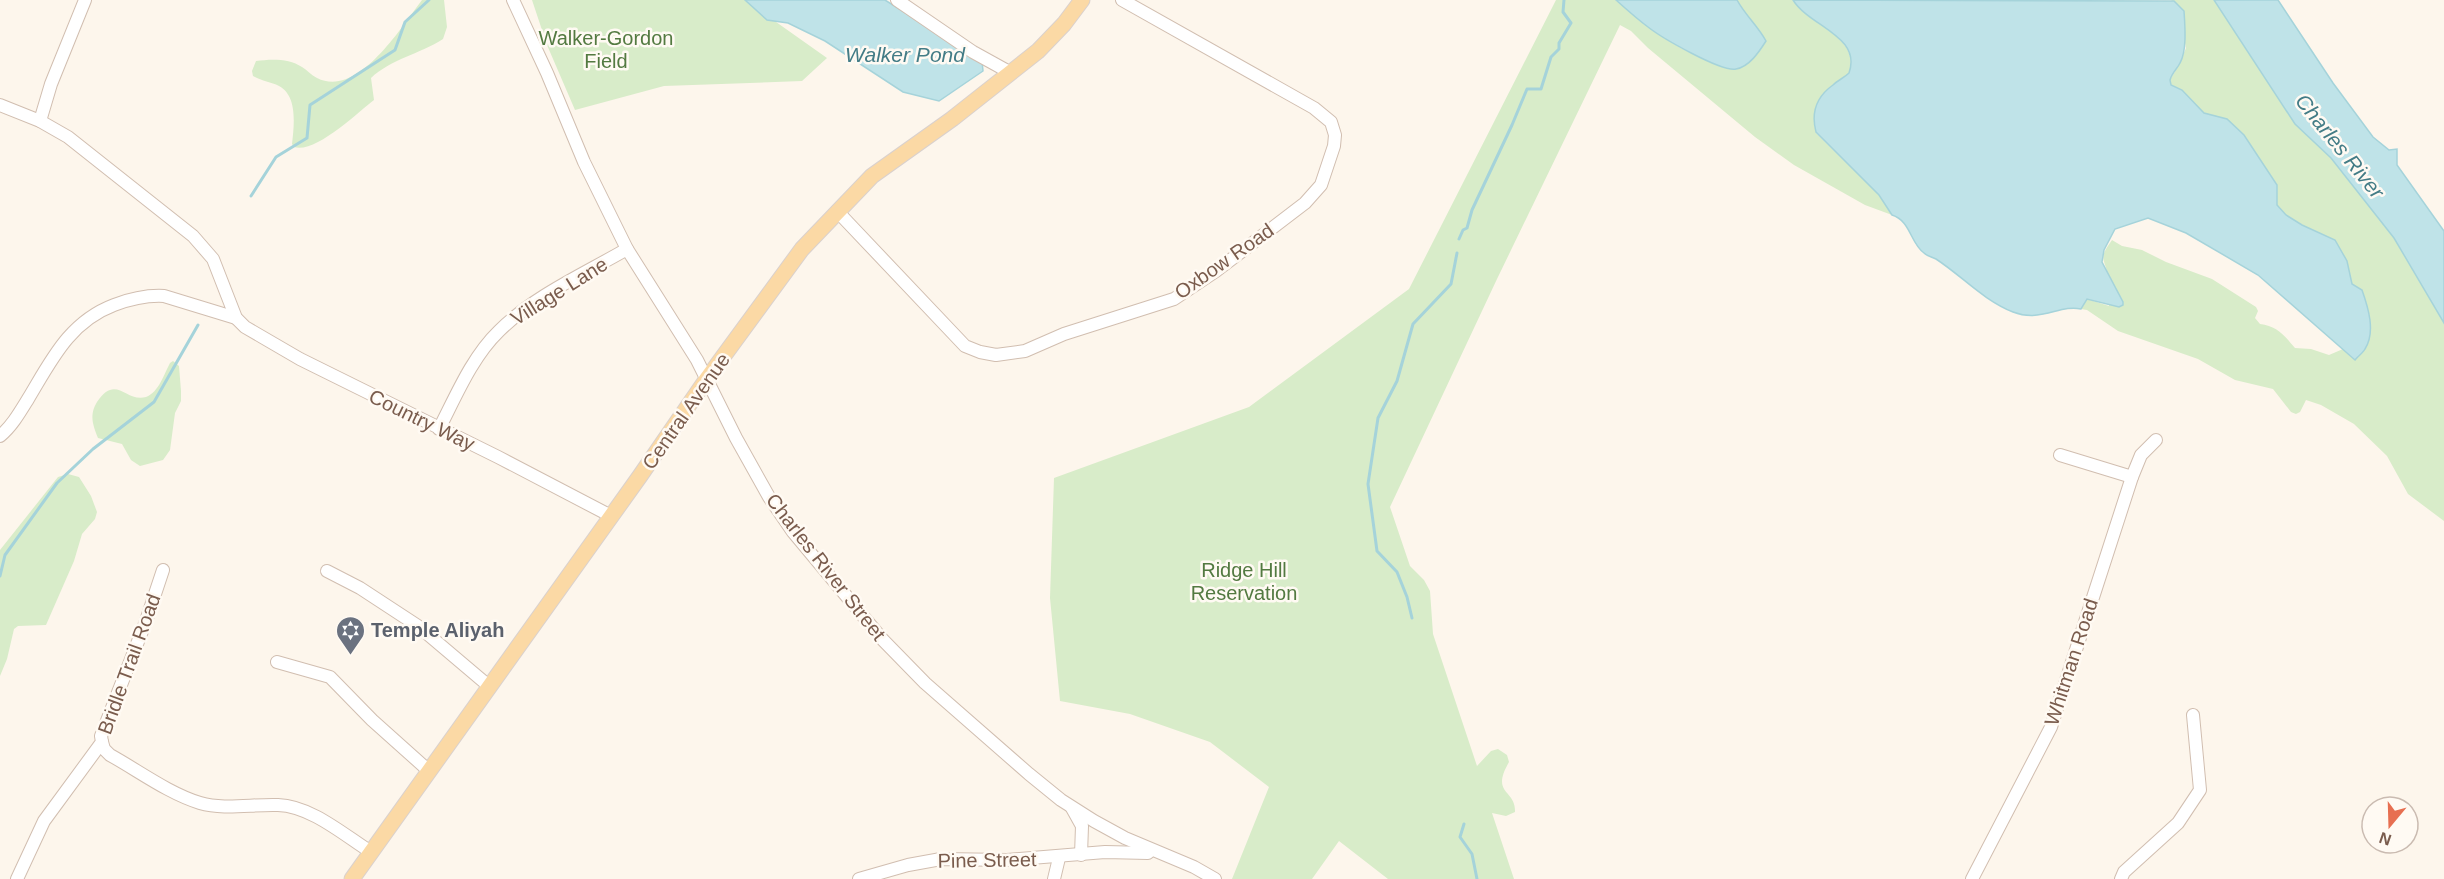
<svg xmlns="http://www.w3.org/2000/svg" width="2444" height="879" font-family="Arial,sans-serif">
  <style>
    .green { fill: #d8ecc9 }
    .water { fill: #bfe3e8; stroke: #a5d3da; stroke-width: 1.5 }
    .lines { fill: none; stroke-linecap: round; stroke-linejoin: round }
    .stream { stroke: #a5d3da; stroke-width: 3 }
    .minor-casing { stroke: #d1beb0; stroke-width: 14 }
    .major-casing { stroke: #dad1cd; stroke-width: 17 }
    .minor { stroke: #fff; stroke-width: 12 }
    .major { stroke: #fbd9a5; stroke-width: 15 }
    .labels { text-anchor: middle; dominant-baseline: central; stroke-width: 5; stroke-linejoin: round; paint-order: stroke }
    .park-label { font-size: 20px; fill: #537a41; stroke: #fffaf3 }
    .street-label { font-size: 20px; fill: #7a5c4d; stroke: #fffaf3 }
    .worship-label { font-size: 20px; font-weight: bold; fill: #5b616d; stroke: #fffaf3; text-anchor: start }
    .water-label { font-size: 21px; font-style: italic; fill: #437c86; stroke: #fffaf3 }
  </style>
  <rect width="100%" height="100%" fill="#fdf6ec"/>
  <g class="green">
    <path d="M422,0H444L447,27L443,39C420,54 391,59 371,78L374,100C357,113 315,154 294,147L292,144C294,126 298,96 279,86C271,82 261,81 253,76L252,71L256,61C270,59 289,58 302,67C307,70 311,75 317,78C358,99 402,26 422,0Z"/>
    <polygon points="532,0 810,0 769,17 827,58 802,81 664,86 575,110 547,45"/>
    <path d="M1556,0H1616C1652,31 1693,64 1742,67L1756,56L1766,41C1758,26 1745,15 1737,0H1793C1809,26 1861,36 1849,73C1844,78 1838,80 1833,85C1816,97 1811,114 1816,133L1879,195L1892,215L1865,205L1794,165L1755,137L1648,48L1631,31L1620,25L1497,279L1390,507L1410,566L1424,580L1430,591L1433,634L1477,766L1491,751L1498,749L1507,755L1509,762C1490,795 1516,789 1515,812L1506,816L1492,813L1514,879H1388L1339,841L1312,879H1232L1269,787L1210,742L1130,714L1060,701L1050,598L1054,478L1249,407L1409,289Z"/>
    <path d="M2171,0H2214L2295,124L2331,158L2394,238L2444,323V521L2408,494L2387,456L2354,424L2321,405L2306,400L2300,412L2296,414L2291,412L2273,389L2235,380L2198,359L2118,331L2087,310L2081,309L2087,299L2109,306C2109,296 2110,285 2108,276C2104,256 2098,260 2112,240L2122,246L2142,250L2166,262L2212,279L2256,307L2258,311L2255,318L2260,324C2277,326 2284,335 2295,348L2311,349L2329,355L2343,349L2355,360C2358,356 2363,352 2365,349C2376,332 2368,307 2362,290L2352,284L2347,261L2286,215L2277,205V185L2244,135L2214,116L2204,113L2182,90L2171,85L2170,80L2179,65L2186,48L2183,33L2184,12Z"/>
    <path d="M173,361L179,366L181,391V401L175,413L170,450L163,460L140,466L131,460L122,444L98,438C93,425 89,415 97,402C116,373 126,403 146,397C159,392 164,374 170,363Z"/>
    <polygon points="68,474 79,477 91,496 97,512 95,519 82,534 74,561 46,625 18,626 14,629 7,659 0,676 0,550 58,477"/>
  </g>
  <g class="water">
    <polygon points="745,0 885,0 982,61 983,71 939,101 903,92 825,41 788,23 767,20"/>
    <path d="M1616,0H1737C1745,15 1758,26 1766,41C1759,52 1749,67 1736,69C1721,72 1662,38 1648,27C1637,19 1626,9 1616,0Z"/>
    <path d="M1793,0L2174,1L2184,11C2185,26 2187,51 2180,63C2177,69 2172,73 2170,80L2171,85L2182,90L2204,113L2227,119L2244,135L2277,185V205L2286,215L2302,225L2335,240L2347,261L2352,284L2362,290C2368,307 2376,332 2365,349C2363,353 2358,356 2355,360L2258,275L2186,233L2148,218L2115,229L2104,250L2102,262L2123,302V305L2119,307L2087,299L2081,309C2060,304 2041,323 2013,312C1983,300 1962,276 1936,259C1932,257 1927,256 1924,253C1910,243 1911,221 1892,215L1879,195L1816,132C1811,113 1816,97 1833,85C1838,80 1844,78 1849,73C1862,36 1810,27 1793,0Z"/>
    <polygon points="2214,0 2278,0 2333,83 2373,137 2389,150 2397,149 2397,165 2444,231 2444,323 2394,238 2331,158 2295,124"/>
  </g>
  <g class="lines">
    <g class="stream">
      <polyline points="251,196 276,157 307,138 310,105 395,50 405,22 429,0"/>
      <polyline points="1459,239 1463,230 1467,228 1472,210 1512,125 1527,89 1541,89 1551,57 1559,49 1559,43 1571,23 1563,12 1564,0"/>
      <polyline points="0,576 5,555 57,483 93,449 154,402 198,325"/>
      <polyline points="1412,618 1407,597 1397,572 1377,551 1368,484 1378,418 1397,381 1413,324 1451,284 1457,253"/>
      <polyline points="1464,824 1460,837 1472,854 1477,879"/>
    </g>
    <defs>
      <g id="minor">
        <polyline points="513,0 547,73 584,162 627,249 697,360 736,438 769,497 793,532 883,640 925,683 1029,774 1061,800 1094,821 1125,838 1194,867 1215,879"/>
        <polyline points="897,0 973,52 1011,73"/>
        <polyline points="0,105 40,121 68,137 193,236 213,259 236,318 245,327 300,359 498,457 611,516"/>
        <polyline points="40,121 51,84 85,0"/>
        <polyline points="837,211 965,346 980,352 996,355 1025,351 1064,334 1174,299 1216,271 1305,203 1321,185 1334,146 1335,135 1331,122 1314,108 1122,0"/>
        <path d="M439,429C456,396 472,357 499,331C534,296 584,274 627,249"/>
        <path d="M0,436C12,426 20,412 28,399C51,361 69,322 114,305C130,299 146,295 164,296L236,318"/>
        <polyline points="2060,455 2132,477"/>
        <polyline points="327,571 360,588 418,626 490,687"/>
        <polyline points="277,662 330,677 372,720 429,771"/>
        <path d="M102,742L104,749L110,755C139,771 168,793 200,803C224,810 252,804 278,805C311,806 344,835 371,852"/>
        <polyline points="1072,808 1082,826 1081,855"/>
        <polyline points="17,879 44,821 102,742 101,736 146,621 163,570"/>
        <polyline points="859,879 908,865 941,859 1007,860 1105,852 1148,853"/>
        <polyline points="1054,879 1059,858"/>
        <polyline points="1972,879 2051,727 2132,477 2141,455 2156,440"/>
        <polyline points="2121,879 2124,872 2178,823 2200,790 2193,715"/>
      </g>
      <polyline id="major" points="352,879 640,476 706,380 802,249 872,176 952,119 1038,51 1064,24 1082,0"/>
    </defs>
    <use href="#minor" class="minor-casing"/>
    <use href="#major" class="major-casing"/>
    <use href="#minor" class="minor"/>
    <use href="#major" class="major"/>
  </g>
  <defs>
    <symbol id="synagogue-pin" viewBox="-11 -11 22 30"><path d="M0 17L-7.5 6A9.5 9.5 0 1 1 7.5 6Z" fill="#6b7280" stroke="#fffaf3"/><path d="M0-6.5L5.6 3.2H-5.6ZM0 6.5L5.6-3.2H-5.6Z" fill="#fff"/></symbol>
  </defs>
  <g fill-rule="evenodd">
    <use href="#synagogue-pin" x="334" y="614" width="33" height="45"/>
  </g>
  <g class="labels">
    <g class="park-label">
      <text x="606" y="38">Walker-Gordon<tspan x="606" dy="23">Field</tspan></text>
      <text x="1244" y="570">Ridge Hill<tspan x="1244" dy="23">Reservation</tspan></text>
    </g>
    <g class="street-label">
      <text transform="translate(1224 261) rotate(-35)">Oxbow Road</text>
      <text transform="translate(559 291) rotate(-32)">Village Lane</text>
      <text transform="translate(686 411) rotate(-55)">Central Avenue</text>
      <text transform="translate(422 420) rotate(26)">Country Way</text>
      <text transform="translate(826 567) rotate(52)">Charles River Street</text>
      <text transform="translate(2071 662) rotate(-72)">Whitman Road</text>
      <text transform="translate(129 664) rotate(-70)">Bridle Trail Road</text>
      <text transform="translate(987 860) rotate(-1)">Pine Street</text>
    </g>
    <g class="worship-label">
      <text x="371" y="630">Temple Aliyah</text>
    </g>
    <g class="water-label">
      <text x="905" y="54">Walker Pond</text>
      <text transform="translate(2340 146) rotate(51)">Charles River</text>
    </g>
  </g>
  <g transform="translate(2390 825) rotate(199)"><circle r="28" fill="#fffaf3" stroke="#cabbb1" stroke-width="1.5"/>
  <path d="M0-4.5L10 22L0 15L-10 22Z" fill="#e76f51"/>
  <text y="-9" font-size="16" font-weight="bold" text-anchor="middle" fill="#7a5c4d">N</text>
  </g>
</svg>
